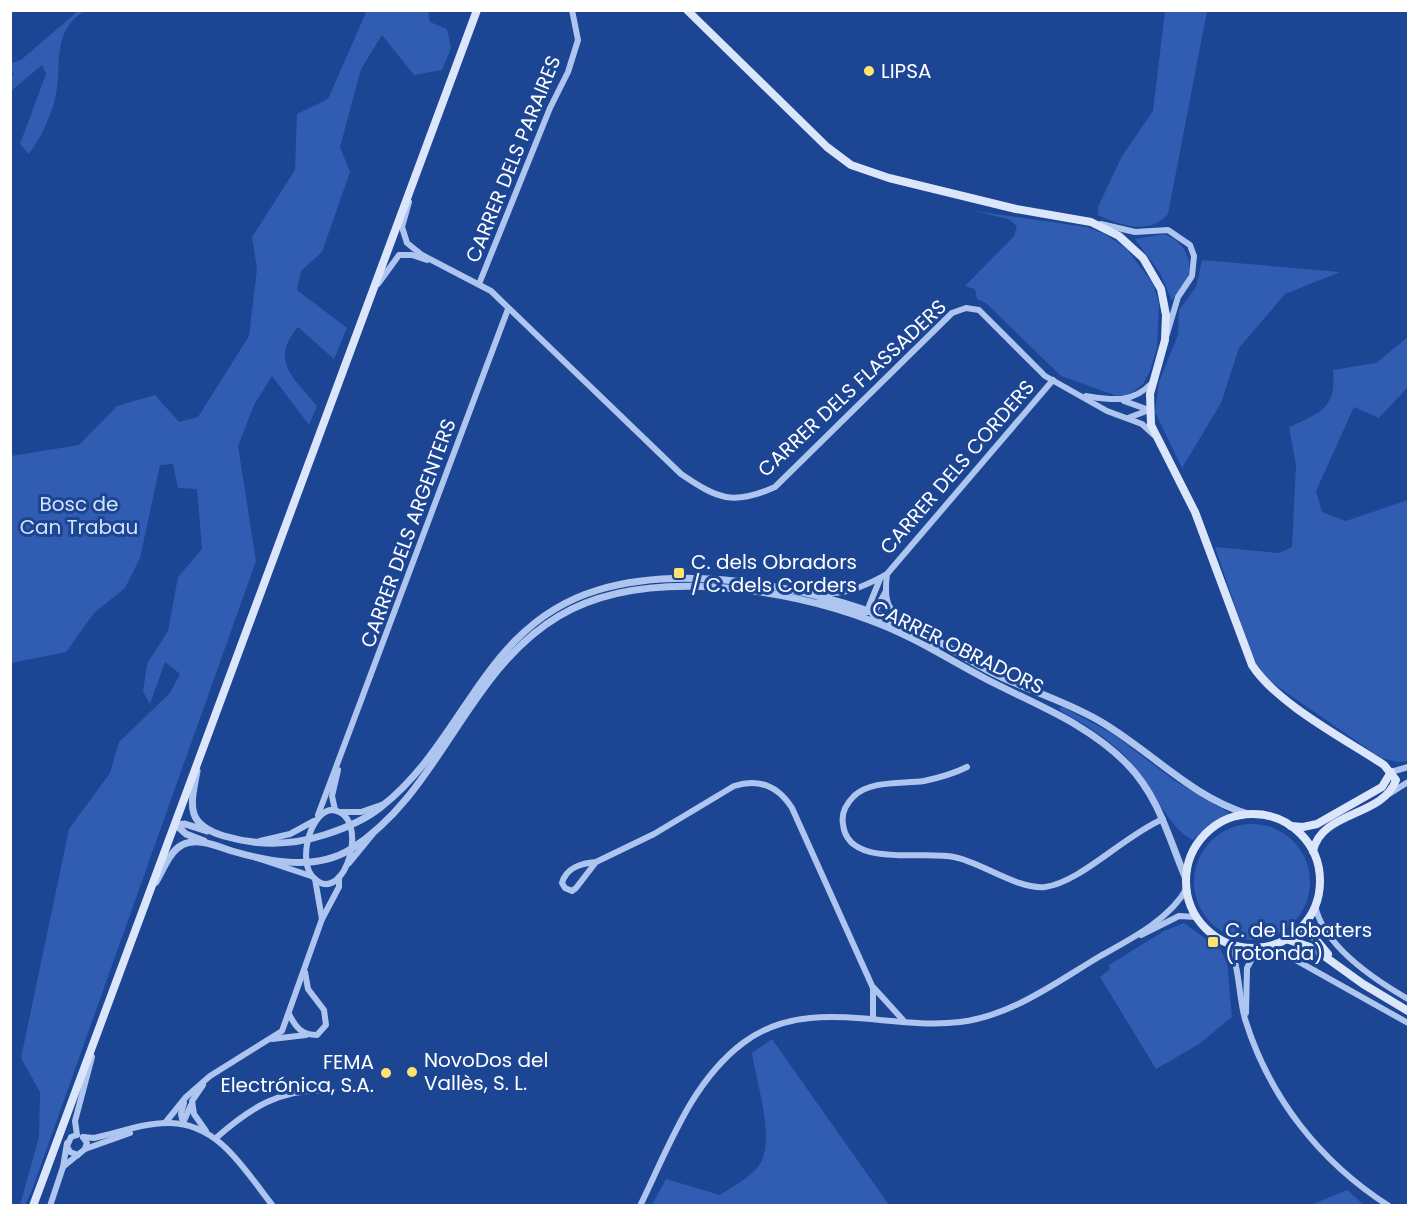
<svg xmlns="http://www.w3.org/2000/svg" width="1419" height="1216" font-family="Poppins,sans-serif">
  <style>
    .green { fill: #305db1 }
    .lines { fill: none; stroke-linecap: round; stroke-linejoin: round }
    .minor { stroke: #aec5ef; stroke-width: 6 }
    .tertiary { stroke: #aec5ef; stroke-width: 7 }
    .secondary { stroke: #dbe6fb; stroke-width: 8 }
    .poi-dot { fill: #ffe36c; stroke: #1c4594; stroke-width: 2 }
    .labels { text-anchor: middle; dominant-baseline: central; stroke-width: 6; stroke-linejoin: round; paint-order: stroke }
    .poi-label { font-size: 20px; fill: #fff; stroke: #1c4594; text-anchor: start }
    .street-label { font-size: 20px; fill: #fff; stroke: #1c4594 }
    .park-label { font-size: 20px; fill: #d4e2fa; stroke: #1c4594 }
  </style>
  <rect width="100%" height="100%" fill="#1c4594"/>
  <g class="green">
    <path d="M79,10L84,11C50,33 63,66 55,99C51,117 40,139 29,154L20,144L46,74L42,65L11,91V77L14,74L11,71V63L21,60Z"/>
    <path d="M367,10L428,11L430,22L447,29L451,48L442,70L414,75L382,35L361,69L340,147L350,172L322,252L301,271L297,290L347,328L334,359L298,327C269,361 294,378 317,406L309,425L272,376L254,405L238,446L256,561L32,1190L25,1205H20L39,1137L40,1092L21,1058L69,829L110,773L119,742L170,693L180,674L165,662L150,704L143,692L147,664L168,631L178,577L202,549L197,489L178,488L173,464L160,465L140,558L125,588L94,613L66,652L11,663V456L79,445L117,406L155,395L179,422L198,417L249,336L257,269L252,237L295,170L297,114L328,99Z"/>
    <path d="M1165,11H1207L1168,214C1149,236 1120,225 1098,215V207L1122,156L1153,111Z"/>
    <polygon points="974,211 1086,227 1105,234 1127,249 1153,284 1159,303 1157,348 1150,371 1143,384 1130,394 1117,396 1061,376 986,303 977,299 975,289 965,286 1014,236 1017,226 1008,219"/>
    <path d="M1164,234C1182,240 1193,257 1188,277C1185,285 1176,293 1172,301L1160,273L1135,239Z"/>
    <polygon points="1202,260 1340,272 1285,294 1239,348 1221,403 1182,468 1155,412 1159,382 1178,335 1179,310 1196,287"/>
    <path d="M1408,337V387L1379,418L1354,407L1316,491L1322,512L1346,521L1408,500V761L1398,762L1381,758L1264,677L1251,653L1215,547L1279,553L1292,547L1296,465L1289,427C1320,413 1337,408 1333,370L1376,363Z"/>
    <path d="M1063,707L1113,734L1175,781L1231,814L1210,824L1193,840C1170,831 1148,781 1130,761C1116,746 1099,733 1082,723C1074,718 1065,715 1058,708Z"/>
    <circle cx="1252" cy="882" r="58"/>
    <polygon points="1184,923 1220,949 1227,961 1232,1017 1199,1044 1156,1069 1100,977 1110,969 1109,965 1164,931"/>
    <path d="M772,1039L889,1205H652L666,1179L720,1195C732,1187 749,1178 758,1167C777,1143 756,1082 752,1053Z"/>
    <polygon points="1347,1190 1364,1205 1311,1205"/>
  </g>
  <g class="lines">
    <g class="minor">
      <path d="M409,202L402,227L407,243L422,255L491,291L681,474C718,499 733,506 775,487L952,313L966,308L979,310L1045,376L1107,411L1142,424L1154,435"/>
      <polyline points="1101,224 1135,232 1168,230 1190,245 1194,256 1192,276 1178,297 1167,334"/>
      <polyline points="378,284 399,255 412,255 427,260"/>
      <polyline points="479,284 550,108 568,72 578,40 572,10"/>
      <path d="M1086,396C1112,400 1132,404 1152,383"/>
      <polyline points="1124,401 1149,410"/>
      <polyline points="1128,418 1149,410"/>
      <path d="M887,574C883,607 889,610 913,627"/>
      <polyline points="880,579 869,606 874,618 928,642 936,649"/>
      <path d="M815,593C844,595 862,588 887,574L1053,380"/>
      <polyline points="816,603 823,601 861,613 875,611 886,591"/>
      <path d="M967,767C953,774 938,778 924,781C902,784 871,780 854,796C846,804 841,813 843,824C847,869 924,850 954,857C981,862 1018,890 1045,887C1081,882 1125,835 1163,819"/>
      <polyline points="1391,772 1408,767"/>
      <polyline points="1389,794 1408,782"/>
      <path d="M330,810C374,811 344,911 313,877C298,862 309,815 330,810Z"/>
      <polyline points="335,810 332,796 338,770"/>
      <polyline points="340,812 361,812 384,804"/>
      <polyline points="318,815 508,309"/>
      <polyline points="260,841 290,834 314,821"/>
      <polyline points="257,858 311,876"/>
      <path d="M596,862C582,863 566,868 562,883L565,888L572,891L576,888L596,862L654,834L734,786C759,778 778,786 792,808L873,988V1019"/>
      <polyline points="349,863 376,830"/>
      <polyline points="315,879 322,919"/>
      <path d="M1315,905C1323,946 1375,980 1408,999"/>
      <polyline points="1141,935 1179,916 1196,917"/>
      <path d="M1228,943C1240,966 1238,994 1245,1019C1269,1097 1320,1162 1389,1206"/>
      <polyline points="1271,946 1408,1023"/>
      <polyline points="874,988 903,1020"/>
      <polyline points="1246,1013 1247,968 1257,949"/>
      <path d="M289,1014C296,1028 302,1035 317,1035L326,1025L324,1010L308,989L305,972"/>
      <polyline points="272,1039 306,1035"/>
      <polyline points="203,1085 192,1101 194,1114 206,1131"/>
      <polyline points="165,1123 186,1097 210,1076 282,1031 322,919 339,887 339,877"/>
      <polyline points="183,1123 181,1114 184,1103"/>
      <polyline points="183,1123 191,1105"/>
      <polyline points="77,1135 75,1121 92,1057"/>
      <polyline points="77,1135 71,1137 67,1146 70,1152 78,1155"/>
      <path d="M83,1137L94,1138C118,1133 146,1122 170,1123C220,1124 245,1171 273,1206"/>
      <path d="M216,1138C251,1107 280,1089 328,1090"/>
      <polyline points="85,1149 130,1133"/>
      <polyline points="64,1166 85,1149 87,1143 83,1137"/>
      <polyline points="50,1206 63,1167 67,1143"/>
      <path d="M640,1206C668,1149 691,1082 743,1043C808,994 887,1031 960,1022C1012,1016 1058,981 1102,955C1131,939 1170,919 1187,888"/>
    </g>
    <g class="tertiary">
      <path d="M197,771C191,804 184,824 224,836C258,846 290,846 324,835C343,829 365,820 381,807C465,742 483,624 598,590C695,561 831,591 921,632C946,644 968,661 993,673C1029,691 1069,702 1103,723C1153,753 1192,797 1248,814"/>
      <polyline points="176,825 186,834 204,841"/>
      <polyline points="176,825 185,824 207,831"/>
      <path d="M156,882C163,870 170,851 182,845C197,837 217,846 232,851C269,862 316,871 351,849C441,792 466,671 559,616C642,566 784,587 872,621C913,636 948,659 986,679C1036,705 1089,724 1128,765C1159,797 1169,839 1186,879"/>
    </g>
    <g class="secondary">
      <path d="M687,10L827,147L851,165L889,178L1016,209L1091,222L1119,236L1143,258L1161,289L1166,315L1165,340L1150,394L1151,425L1195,512L1252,665C1277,704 1345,739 1384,765L1396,780C1383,817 1321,811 1313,851"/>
      <circle cx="1253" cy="881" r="67"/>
      <polyline points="1291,826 1303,827 1317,824 1382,787 1391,772"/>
      <polyline points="1308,920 1313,936 1328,954"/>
      <polyline points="1286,939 1313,948 1363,984 1408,1011"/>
      <polyline points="33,1206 477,10"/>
    </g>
  </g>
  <g class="poi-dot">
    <circle cx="869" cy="71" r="6"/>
    <rect x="673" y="567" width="12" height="12" rx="3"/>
    <rect x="1207" y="936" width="12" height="12" rx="3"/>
    <circle cx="412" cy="1072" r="6"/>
    <circle cx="386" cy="1073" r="6"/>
  </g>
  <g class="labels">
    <g class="poi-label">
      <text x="881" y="71">LIPSA</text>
      <text x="691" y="562">C. dels Obradors<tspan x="691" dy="23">/ C. dels Corders</tspan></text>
      <text x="1225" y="930">C. de Llobaters<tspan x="1225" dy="23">(rotonda)</tspan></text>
      <text x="424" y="1060">NovoDos del<tspan x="424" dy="23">Vallès, S. L.</tspan></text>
      <text x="374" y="1062" text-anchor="end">FEMA<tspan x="374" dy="23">Electrónica, S.A.</tspan></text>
    </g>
    <g class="street-label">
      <text transform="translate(513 159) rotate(-68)">CARRER DELS PARAIRES</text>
      <text transform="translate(852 388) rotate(-43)">CARRER DELS FLASSADERS</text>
      <text transform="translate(957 467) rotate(-49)">CARRER DELS CORDERS</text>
      <text transform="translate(408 533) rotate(-70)">CARRER DELS ARGENTERS</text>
      <text transform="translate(958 647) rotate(26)">CARRER OBRADORS</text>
    </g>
    <g class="park-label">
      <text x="79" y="504">Bosc de<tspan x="79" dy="23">Can Trabau</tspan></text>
    </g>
  </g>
  <rect width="1419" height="1216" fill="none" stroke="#ffffff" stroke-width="24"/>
</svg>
